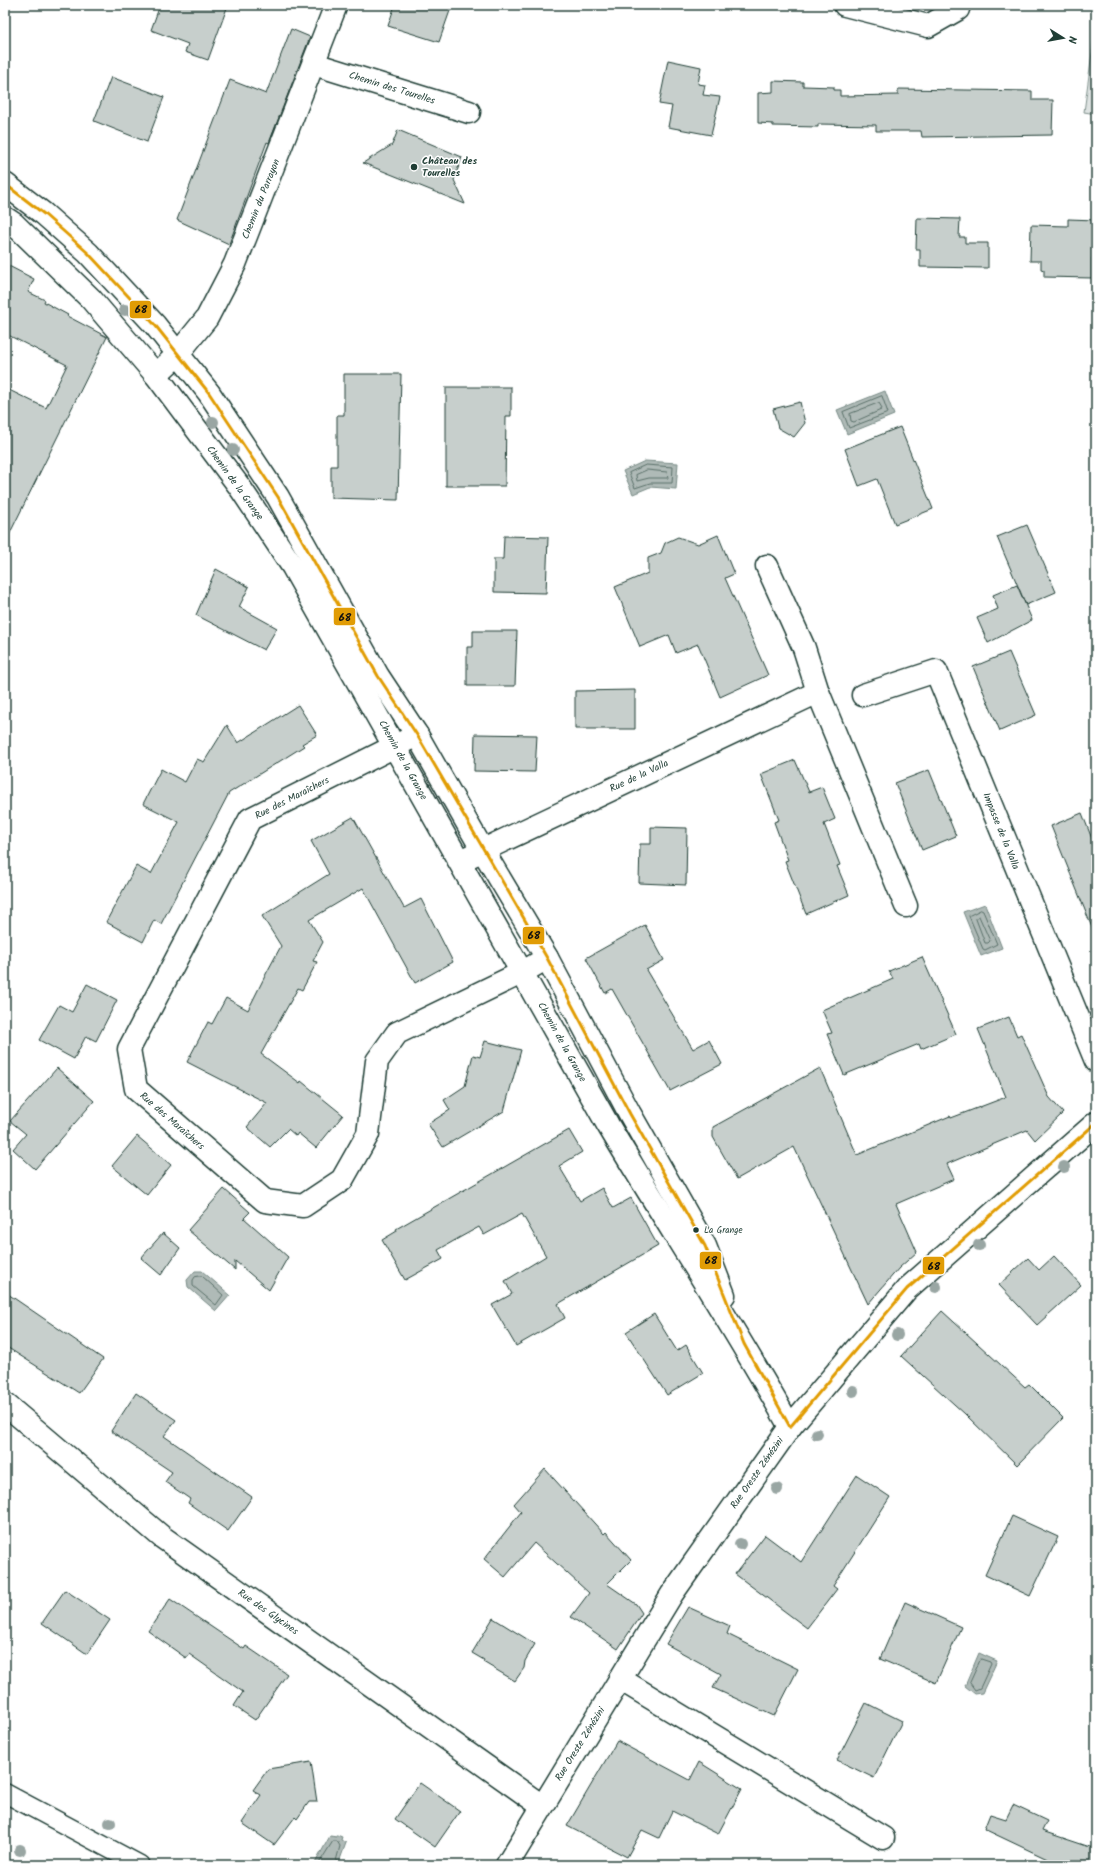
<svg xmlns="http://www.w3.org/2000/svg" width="1101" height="1870" font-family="Kalam,sans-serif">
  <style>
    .green { fill: #dee3e2; stroke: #7e908b }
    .water { fill: #afbab7; stroke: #758883 }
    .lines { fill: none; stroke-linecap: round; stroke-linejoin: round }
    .shore { stroke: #596f68; stroke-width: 1 }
    .building { fill: #c7cfcc; stroke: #1f3d34 }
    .service-casing { stroke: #1f3d34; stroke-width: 21 }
    .minor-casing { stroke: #1f3d34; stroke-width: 25 }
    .tertiary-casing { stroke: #1f3d34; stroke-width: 25 }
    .service { stroke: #fff; stroke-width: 18 }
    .minor { stroke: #fff; stroke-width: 22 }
    .tertiary { stroke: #fff; stroke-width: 22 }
    .bus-1-casing { stroke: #fff; stroke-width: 6 }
    .bus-1 { stroke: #e19c05; stroke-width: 3 }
    .tree { fill: #99a6a3 }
    .poi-dot { fill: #1f3d34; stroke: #fff; stroke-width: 1.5 }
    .labels { text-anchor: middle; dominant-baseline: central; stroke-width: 3; stroke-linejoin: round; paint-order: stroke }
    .bus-label { font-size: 9px; fill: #1f3d34; stroke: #fff; text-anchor: start }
    .street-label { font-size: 10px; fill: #1f3d34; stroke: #fff }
    .poi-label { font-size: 10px; font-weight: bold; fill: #1f3d34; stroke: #fff; text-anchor: start }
    .line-badge { stroke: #fff; stroke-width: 1.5 }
    .pale-badge-label { font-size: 11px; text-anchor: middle; font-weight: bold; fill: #111 }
  </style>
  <rect width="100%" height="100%" fill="#fff"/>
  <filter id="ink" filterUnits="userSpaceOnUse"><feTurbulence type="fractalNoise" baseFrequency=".025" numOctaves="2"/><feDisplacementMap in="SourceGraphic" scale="8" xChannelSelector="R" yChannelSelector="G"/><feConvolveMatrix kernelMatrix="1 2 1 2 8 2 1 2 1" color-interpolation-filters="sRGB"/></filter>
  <g filter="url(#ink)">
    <polygon class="green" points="1096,23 1096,114 1084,112"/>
    <g class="water">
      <polygon points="885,391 894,415 847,434 837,410"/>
      <polygon points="645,461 678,463 676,489 650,487 633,494 623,471"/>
      <polygon points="985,904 1002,948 981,956 963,912"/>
      <polygon points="195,1271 202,1271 230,1295 216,1311 188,1287 187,1280"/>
      <polygon points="979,1653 997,1661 982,1693 975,1694 965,1686"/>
      <polygon points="337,1835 342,1837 341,1840 346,1843 338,1865 314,1865 330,1836 337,1837"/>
    </g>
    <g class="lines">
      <g class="shore">
        <polygon points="882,396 888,413 849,428 843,412"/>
        <polygon points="879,403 882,408 881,410 854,422 851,421 850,414"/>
        <polygon points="646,465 673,467 672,483 650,483 635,488 629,473"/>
        <polygon points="647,470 667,472 668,478 649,478 637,481 636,475"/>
        <polygon points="981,910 983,911 997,944 985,950 983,949 969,916"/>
        <polygon points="979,916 990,941 988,943 985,943 976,919"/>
        <polygon points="202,1276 223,1295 216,1305 193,1286 193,1280 195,1277"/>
        <polygon points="981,1659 990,1662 991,1664 980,1688 975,1690 970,1683"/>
        <polyline points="318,1865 333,1841 337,1841 340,1846 335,1865"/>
      </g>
    </g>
    <g class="building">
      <polygon points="160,5 228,5 208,60 185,52 188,44 151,30"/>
      <polygon points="395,5 452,5 439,42 388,26"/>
      <polygon points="291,29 310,37 269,143 267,142 229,244 177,220 230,80 266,94"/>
      <polygon points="668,60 701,67 698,84 705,85 703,95 720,97 711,135 668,127 672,106 659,104"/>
      <polygon points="111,77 164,97 147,142 94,121"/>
      <polygon points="773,81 803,82 803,86 834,87 834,90 840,90 840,96 898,95 898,89 1032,91 1032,100 1053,100 1052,135 922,137 921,131 876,131 876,125 818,124 818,127 773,126 773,124 758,123 758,93 773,92"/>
      <polygon points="398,130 462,157 454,180 465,204 363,163 392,145"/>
      <polygon points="917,218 960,219 959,237 965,237 965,243 988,243 988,268 920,267 920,249 916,249"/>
      <polygon points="1068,219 1096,220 1096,259 1092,258 1092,278 1044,277 1044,270 1041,269 1041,261 1030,261 1031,225 1068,226"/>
      <polygon points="5,264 34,279 28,292 45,300 44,302 68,315 67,316 107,337 5,543 5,388 46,408 67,365 8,335 5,341"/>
      <polygon points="344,374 401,374 398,500 331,498 331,466 337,466 337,415 344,415"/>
      <polygon points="446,387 511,387 511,416 506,416 505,486 446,486"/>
      <polygon points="800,402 805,423 794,437 778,428 773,409"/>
      <polygon points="900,427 933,509 895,524 877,479 859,486 845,449"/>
      <polygon points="1027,525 1056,592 1026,605 997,537"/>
      <polygon points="718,535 734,574 725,578 768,675 720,697 698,644 676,653 669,635 640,647 615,587 648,573 648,558 661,553 665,543 678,537 698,544"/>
      <polygon points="504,536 548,537 546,593 494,592 494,559 503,559"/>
      <polygon points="216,569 249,587 239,607 277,628 264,650 196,615"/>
      <polygon points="1017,585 1032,620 988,643 977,618 998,609 993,595"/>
      <polygon points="473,631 517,631 515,686 467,686 467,647 473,647"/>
      <polygon points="1009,652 1036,715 1000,731 973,667"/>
      <polygon points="635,690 635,729 575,729 575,691"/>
      <polygon points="298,705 317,735 302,744 304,746 229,793 161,924 154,920 143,942 106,922 136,866 151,874 179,822 143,804 161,769 185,782 197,759 204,762 227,725 238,743"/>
      <polygon points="475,734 537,735 535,772 474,771"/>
      <polygon points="795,760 809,792 822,787 835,819 824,824 840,865 837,866 849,895 806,914 785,861 788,860 774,822 779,820 761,774"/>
      <polygon points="929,770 956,836 922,850 895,783"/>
      <polygon points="1082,813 1096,849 1096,935 1095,935 1051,826"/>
      <polygon points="353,817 404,908 421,899 453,962 415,983 363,888 309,920 323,942 313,961 317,962 302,990 298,988 261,1054 300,1083 301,1081 343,1115 316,1148 298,1133 296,1136 288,1129 270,1147 247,1127 267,1103 187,1062 208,1022 212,1024 226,998 248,1010 267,972 281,946 262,916 329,874 311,841"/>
      <polygon points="651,827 687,828 686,885 639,883 640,844 651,844"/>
      <polygon points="645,925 664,960 646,970 693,1049 709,1040 722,1064 670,1091 612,989 605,993 586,958"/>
      <polygon points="922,957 956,1034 921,1049 919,1044 844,1075 827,1034 832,1033 822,1010 893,979 889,971"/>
      <polygon points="87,984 117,1000 96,1041 86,1036 74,1059 39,1040 59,1005 72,1012"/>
      <polygon points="1009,1017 1017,1036 1021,1034 1049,1097 1063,1113 1035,1140 1027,1130 947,1164 954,1179 896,1204 917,1252 899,1268 868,1304 794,1147 737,1179 713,1137 713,1127 820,1068 857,1155 950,1116 951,1118 1006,1097 978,1029"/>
      <polygon points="485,1041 521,1050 504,1111 443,1147 428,1124 450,1110 444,1100 465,1086 473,1055 480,1057"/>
      <polygon points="57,1068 94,1101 35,1169 13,1149 26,1134 10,1121"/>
      <polygon points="569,1130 582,1152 559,1166 580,1201 602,1188 613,1208 631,1198 658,1246 558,1304 565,1318 516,1346 492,1305 512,1294 505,1281 546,1256 522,1214 484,1235 479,1227 459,1238 438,1250 443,1259 405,1280 382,1240 397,1231 396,1229"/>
      <polygon points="137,1136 171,1165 147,1195 112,1166"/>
      <polygon points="224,1189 250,1212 244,1218 288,1257 269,1290 235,1261 235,1270 188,1230"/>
      <polygon points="163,1233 180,1248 161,1275 141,1258"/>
      <polygon points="1054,1256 1081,1285 1037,1325 999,1285 1028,1258 1039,1270"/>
      <polygon points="5,1292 103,1359 79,1393 5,1346"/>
      <polygon points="942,1311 1025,1387 1029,1384 1063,1418 1017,1465 965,1414 901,1356"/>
      <polygon points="654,1314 677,1351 686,1345 703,1373 667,1395 626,1332"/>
      <polygon points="136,1393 176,1420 164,1436 252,1497 228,1531 188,1503 190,1499 165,1482 172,1472 111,1431"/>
      <polygon points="545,1469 604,1534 606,1532 631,1560 607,1584 636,1604 642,1613 618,1649 571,1617 589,1593 534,1543 505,1577 484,1559 521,1512 514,1504"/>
      <polygon points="857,1475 890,1497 833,1586 837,1589 807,1628 735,1574 765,1535 801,1562"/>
      <polygon points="1012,1516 1058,1537 1030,1596 985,1575"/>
      <polygon points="65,1590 110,1620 87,1654 42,1623"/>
      <polygon points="170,1599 244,1649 246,1646 287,1674 255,1720 234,1706 243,1692 189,1654 186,1658 148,1631"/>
      <polygon points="905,1602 961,1627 936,1683 880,1659"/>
      <polygon points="688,1607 730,1626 727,1634 798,1669 774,1716 713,1688 721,1674 666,1644"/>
      <polygon points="493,1618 535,1644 525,1661 524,1668 515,1681 483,1662 484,1660 472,1653"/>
      <polygon points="866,1703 902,1721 874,1778 837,1760"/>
      <polygon points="617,1741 690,1780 699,1762 742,1789 718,1834 672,1811 659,1838 642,1830 627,1857 567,1826"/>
      <polygon points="311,1762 317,1802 309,1802 297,1819 295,1817 274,1845 242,1823 261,1795 253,1790 268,1769"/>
      <polygon points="420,1783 460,1811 435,1847 395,1819"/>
      <polygon points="1013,1805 1047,1821 1042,1831 1096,1849 1096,1865 1060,1865 984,1829 990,1814 1006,1819"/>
    </g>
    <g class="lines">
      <defs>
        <polyline id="service" points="5,1793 140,1865"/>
        <g id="minor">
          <polyline points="845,5 928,26 958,9 959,5"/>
          <polyline points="314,64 469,112"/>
          <polyline points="156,375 177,355 207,318 235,264 336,5"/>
          <polyline points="767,566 804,648 818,692"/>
          <polyline points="863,695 936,671 1096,1061"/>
          <polyline points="417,735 250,819 129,1049 136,1089 265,1201 303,1206 342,1180 368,1134 377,1061 397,1033 523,972 547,958"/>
          <polyline points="460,861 818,692 906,906"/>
          <polyline points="5,1404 162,1537 542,1806"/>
          <polyline points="620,1679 883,1838"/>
        </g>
        <g id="tertiary">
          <polyline points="5,184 44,214 88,253 155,325 209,393 278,497 378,676 417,735 482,849 547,958 630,1114 705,1246 724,1295"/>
          <path d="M5,218L14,224L91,299L156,375L239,486L293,567L608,1125C668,1226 733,1324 790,1427"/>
          <polyline points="507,1865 672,1594 790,1427 907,1289 1096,1123"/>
        </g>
      </defs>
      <use href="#service" class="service-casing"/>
      <use href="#minor" class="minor-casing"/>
      <use href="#tertiary" class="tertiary-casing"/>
      <use href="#service" class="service"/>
      <use href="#minor" class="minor"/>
      <use href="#tertiary" class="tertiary"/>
      <defs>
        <g id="bus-1">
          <polyline points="5,184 44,214 88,253 155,325 209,393 278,497 378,676 417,735 547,958 630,1114 705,1246 744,1344 790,1427"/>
          <polyline points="790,1427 907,1289 1096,1123"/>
        </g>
      </defs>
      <use href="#bus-1" class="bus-1-casing"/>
      <use href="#bus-1" class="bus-1"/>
    </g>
    <g class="tree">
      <circle cx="125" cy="310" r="6"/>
      <circle cx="213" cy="422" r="6"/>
      <circle cx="233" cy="450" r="6"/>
      <circle cx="1064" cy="1167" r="6"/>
      <circle cx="979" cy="1245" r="6"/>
      <circle cx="936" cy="1287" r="6"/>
      <circle cx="897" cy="1335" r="6"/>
      <circle cx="853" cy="1391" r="6"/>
      <circle cx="817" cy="1434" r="6"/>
      <circle cx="777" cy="1489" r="6"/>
      <circle cx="740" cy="1544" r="6"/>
      <circle cx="110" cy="1823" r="6"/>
      <circle cx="20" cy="1850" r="6"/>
    </g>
  </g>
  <g class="poi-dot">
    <circle cx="414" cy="167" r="4"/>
    <circle cx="696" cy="1230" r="3.5"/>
  </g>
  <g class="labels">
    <g class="bus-label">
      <text x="704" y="1230">La Grange</text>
    </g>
    <g class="street-label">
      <text transform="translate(392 88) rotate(17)">Chemin des Tourelles</text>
      <text transform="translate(261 199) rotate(-68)">Chemin du Parrayon</text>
      <text transform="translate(235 483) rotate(54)">Chemin de la Grange</text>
      <text transform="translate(403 760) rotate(61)">Chemin de la Grange</text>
      <text transform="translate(639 776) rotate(-25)">Rue de la Valla</text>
      <text transform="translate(292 798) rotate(-27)">Rue des Maraîchers</text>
      <text transform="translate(1001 831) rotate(68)">Impasse de la Valla</text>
      <text transform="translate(562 1042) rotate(61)">Chemin de la Grange</text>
      <text transform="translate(172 1121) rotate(41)">Rue des Maraîchers</text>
      <text transform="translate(757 1473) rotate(-55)">Rue Oreste Zénézini</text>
      <text transform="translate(268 1612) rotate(35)">Rue des Glycines</text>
      <text transform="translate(580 1744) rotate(-58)">Rue Oreste Zénézini</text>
    </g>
    <g class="poi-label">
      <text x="422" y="161">Château des<tspan x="422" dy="12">Tourelles</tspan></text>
    </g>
  </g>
  <g class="line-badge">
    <rect x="129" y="300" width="23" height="19" rx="4" fill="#e19c05"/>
    <rect x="333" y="607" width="23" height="19" rx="4" fill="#e19c05"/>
    <rect x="522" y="926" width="23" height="19" rx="4" fill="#e19c05"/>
    <rect x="699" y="1251" width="23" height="19" rx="4" fill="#e19c05"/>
    <rect x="922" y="1256" width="23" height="19" rx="4" fill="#e19c05"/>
  </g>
  <g class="pale-badge-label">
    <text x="141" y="313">68</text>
    <text x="345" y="621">68</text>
    <text x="534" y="939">68</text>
    <text x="711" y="1264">68</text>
    <text x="934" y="1270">68</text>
  </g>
  <rect width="1101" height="1870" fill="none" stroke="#fff" stroke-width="20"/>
  <rect x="10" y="10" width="1081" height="1850" fill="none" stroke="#1f3d34" stroke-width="1.5" filter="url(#ink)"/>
  <g transform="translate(1063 38) rotate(101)" stroke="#ffffff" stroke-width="3" paint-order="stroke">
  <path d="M0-3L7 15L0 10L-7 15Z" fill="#1f3d34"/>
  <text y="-6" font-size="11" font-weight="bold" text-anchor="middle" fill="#1f3d34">N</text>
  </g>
</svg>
